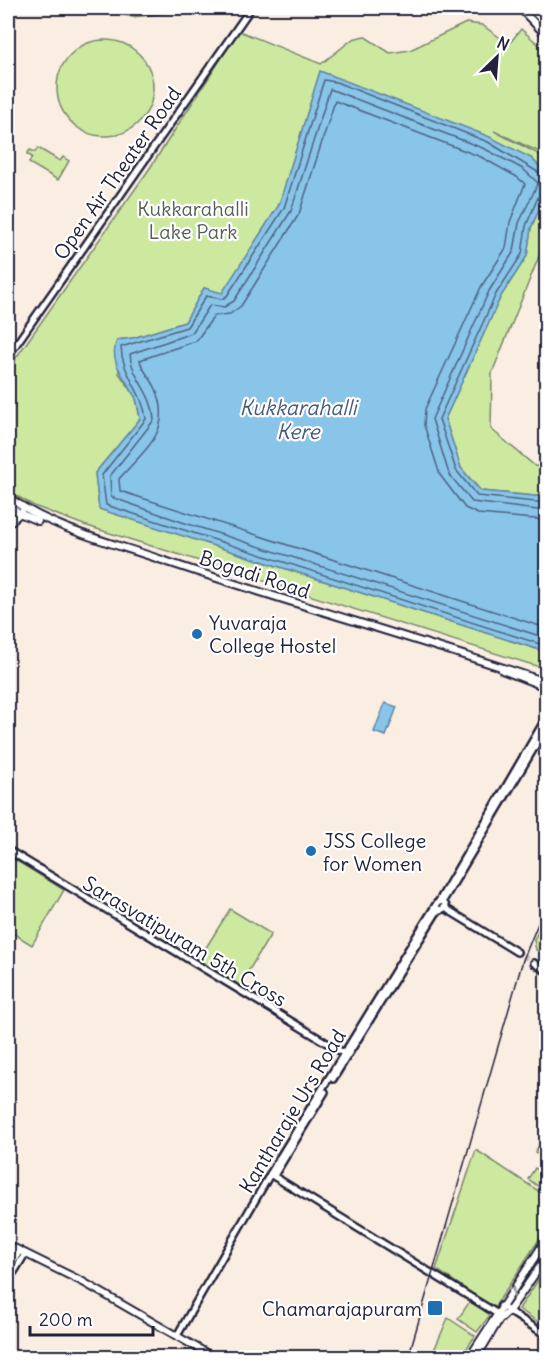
<svg xmlns="http://www.w3.org/2000/svg" width="554" height="1365" font-family="Delius,sans-serif">
  <style>
    .green { fill: #cde9a0; stroke: #78866e; stroke-width: 1.5 }
    .water { fill: #89c5e9; stroke: #6084a3; stroke-width: 1.5 }
    .lines { fill: none; stroke-linecap: round; stroke-linejoin: round }
    .shore { stroke: #4b6381; stroke-width: 1.5 }
    .minor-tunnel { stroke: #cfc4c1; stroke-width: 5; stroke-dasharray: 5 2.5; stroke-linecap: butt }
    .minor-casing { stroke: #22223b; stroke-width: 10 }
    .major-casing { stroke: #22223b; stroke-width: 10 }
    .minor { stroke: #fff; stroke-width: 5 }
    .major { stroke: #fff; stroke-width: 6 }
    .rail { stroke: #22223b; stroke-width: 1.5 }
    .oneway { stroke: #9c9ca7 }
    .poi-dot { fill: #1f6fb2; stroke: #fff; stroke-width: 2 }
    .labels { text-anchor: middle; dominant-baseline: central; stroke-width: 4.5; stroke-linejoin: round; paint-order: stroke }
    .street-label { font-size: 20px; fill: #22223b; stroke: #fff }
    .park-label { font-size: 20px; fill: #555e59; stroke: #fff }
    .poi-label { font-size: 20px; fill: #22223b; stroke: #fff; text-anchor: start }
    .water-label { font-size: 21px; font-style: italic; fill: #465b78; stroke: #fff }
  </style>
  <rect width="100%" height="100%" fill="#faede2"/>
  <filter id="ink" filterUnits="userSpaceOnUse"><feTurbulence type="fractalNoise" baseFrequency=".0167" numOctaves="2"/><feDisplacementMap in="SourceGraphic" scale="12" xChannelSelector="R" yChannelSelector="G"/><feConvolveMatrix kernelMatrix="1 2 1 2 8 2 1 2 1" color-interpolation-filters="sRGB"/></filter>
  <g filter="url(#ink)">
    <g class="green">
      <polygon points="103,8 177,8 173,12 133,17 102,10"/>
      <polygon points="466,23 482,25 509,44 521,29 546,51 546,155 494,131 546,158 546,173 531,158 320,72 279,205 222,294 204,288 185,322 133,338 117,340 119,373 136,398 140,419 95,473 99,509 546,652 546,669 84,525 34,506 8,491 8,369 150,168 239,31 321,64 353,39 364,36 390,53 410,50"/>
      <circle cx="105" cy="88" r="48"/>
      <polygon points="38,148 60,161 63,157 69,161 58,180 29,163 32,157 27,154 30,150 35,152"/>
      <polygon points="546,193 546,239 492,373 491,429 535,466 546,468 546,497 481,491 461,468 445,419 501,296 527,256 531,228"/>
      <polygon points="12,858 64,890 32,945 8,930 8,866"/>
      <polygon points="230,909 271,934 238,988 197,962"/>
      <polygon points="546,914 546,956 536,950 534,940"/>
      <polygon points="546,1134 546,1160 535,1152"/>
      <polygon points="476,1150 546,1196 546,1229 494,1308 436,1269"/>
      <polygon points="535,1168 546,1174 546,1192 528,1179"/>
      <polygon points="546,1268 546,1327 519,1309"/>
      <polygon points="470,1301 490,1315 477,1332 458,1319"/>
      <polygon points="448,1318 475,1336 461,1357 431,1357"/>
    </g>
    <g class="water">
      <path d="M320,71L490,137L531,158L546,173V193L531,228L527,256L501,296L445,419L461,468L480,491L546,497V652L99,509L95,473L140,419C139,412 138,405 136,399C128,380 107,363 117,340L133,338L185,322L204,288L222,293L279,205Z"/>
      <polygon points="385,703 397,707 386,736 374,732"/>
    </g>
    <g class="lines">
      <g class="shore">
        <path d="M546,177L488,142L336,82L324,80L284,208L227,296L222,299L206,296L187,327L121,347C122,375 143,391 146,419L102,475L106,505L546,646"/>
        <polyline points="546,192 538,197 526,226 522,254 496,294 439,419 456,470 477,496 546,503"/>
        <path d="M546,511L472,502L449,474L432,419L489,291L514,251L519,223L538,183L523,169L485,149L330,89L291,211L234,301L224,307L210,305L192,333L130,354C131,378 153,392 154,420L110,476L111,497L182,522L546,638"/>
        <path d="M546,520L478,514L465,508L440,475L424,425L425,409L481,287L506,248L510,222L525,184L517,177L481,157L335,101L299,214L241,306L230,314L214,316L196,341L140,360C142,371 152,379 156,389C174,431 144,450 119,479L120,491L546,628"/>
      </g>
      <polyline class="minor-tunnel" points="517,952 534,963"/>
      <defs>
        <g id="minor">
          <polyline points="8,356 251,8"/>
          <polyline points="8,850 345,1054"/>
          <polyline points="439,901 546,718"/>
          <polyline points="443,901 546,728"/>
          <polyline points="445,908 517,952"/>
          <polyline points="534,963 546,971"/>
          <polyline points="333,1079 438,910"/>
          <polyline points="270,1174 501,1316"/>
          <polyline points="275,1174 325,1092"/>
          <polyline points="10,1273 14,1272 25,1254"/>
          <polyline points="8,1278 9,1268 20,1251"/>
          <polyline points="501,1306 546,1335"/>
          <polyline points="178,1334 280,1157 437,903 443,901 446,906 440,911 436,906"/>
        </g>
        <g id="major">
          <polyline points="520,8 546,35"/>
          <polyline points="530,8 546,24"/>
          <path d="M8,497C52,529 110,542 162,560C289,603 419,639 546,682"/>
          <polyline points="8,504 19,513 38,521"/>
          <polyline points="8,524 21,512"/>
          <polyline points="502,670 546,687"/>
          <polyline points="546,1243 542,1245 540,1249 546,1256"/>
          <polyline points="8,1245 83,1282 215,1358"/>
          <polyline points="469,1358 540,1249"/>
          <polyline points="476,1358 499,1320 509,1311 546,1258"/>
        </g>
      </defs>
      <use href="#minor" class="minor-casing"/>
      <use href="#major" class="major-casing"/>
      <use href="#minor" class="minor"/>
      <use href="#major" class="major"/>
      <polyline class="rail" points="408,1358 523,960 546,904"/>
    </g>
    <defs><path id="oneway-chevron" d="M-2-3.5L2.5 0L-2 3.5" fill="none" stroke-width="1.6" stroke-linecap="round" stroke-linejoin="round" transform="scale(1.5)"/></defs>
    <use class="oneway" href="#oneway-chevron" transform="translate(511 1291) rotate(-55)"/>
  </g>
  <g class="poi-dot">
    <circle cx="197" cy="634" r="6"/>
    <circle cx="311" cy="851" r="6"/>
    <rect x="427" y="1300" width="16" height="16" rx="3"/>
  </g>
  <g class="labels">
    <g class="street-label">
      <text transform="translate(117 173) rotate(-55)">Open Air Theater Road</text>
      <text transform="translate(255 574) rotate(18)">Bogadi Road</text>
      <text transform="translate(185 941) rotate(31)">Sarasvatipuram 5th Cross</text>
      <text transform="translate(292 1111) rotate(-59)">Kantharaje Urs Road</text>
    </g>
    <g class="park-label">
      <text x="193" y="208">Kukkarahalli<tspan x="193" dy="23">Lake Park</tspan></text>
    </g>
    <g class="poi-label">
      <text x="209" y="622">Yuvaraja<tspan x="209" dy="23">College Hostel</tspan></text>
      <text x="323" y="840">JSS College<tspan x="323" dy="23">for Women</tspan></text>
      <text x="422" y="1308" text-anchor="end">Chamarajapuram</text>
    </g>
    <g class="water-label">
      <text x="298" y="407">Kukkarahalli<tspan x="298" dy="24">Kere</tspan></text>
    </g>
  </g>
  <rect width="554" height="1365" fill="none" stroke="#fff" stroke-width="30"/>
  <rect x="15" y="15" width="524" height="1335" fill="none" stroke="#22223b" stroke-width="2" filter="url(#ink)"/>
  <g transform="translate(497 57) rotate(25)" stroke="#ffffff" stroke-width="4.5" paint-order="stroke">
  <path d="M0-4.5L10 22L0 15L-10 22Z" fill="#22223b"/>
  <text y="-9" font-size="16" font-weight="bold" text-anchor="middle" fill="#22223b">N</text>
  </g>
  <path d="M30 1326v9h123v-9" fill="none" stroke="#22223b" stroke-width="3"/>
  <text x="39" y="1326" font-size="18" fill="#22223b" stroke="#ffffff" stroke-width="4.5" paint-order="stroke">200 m</text>
</svg>
